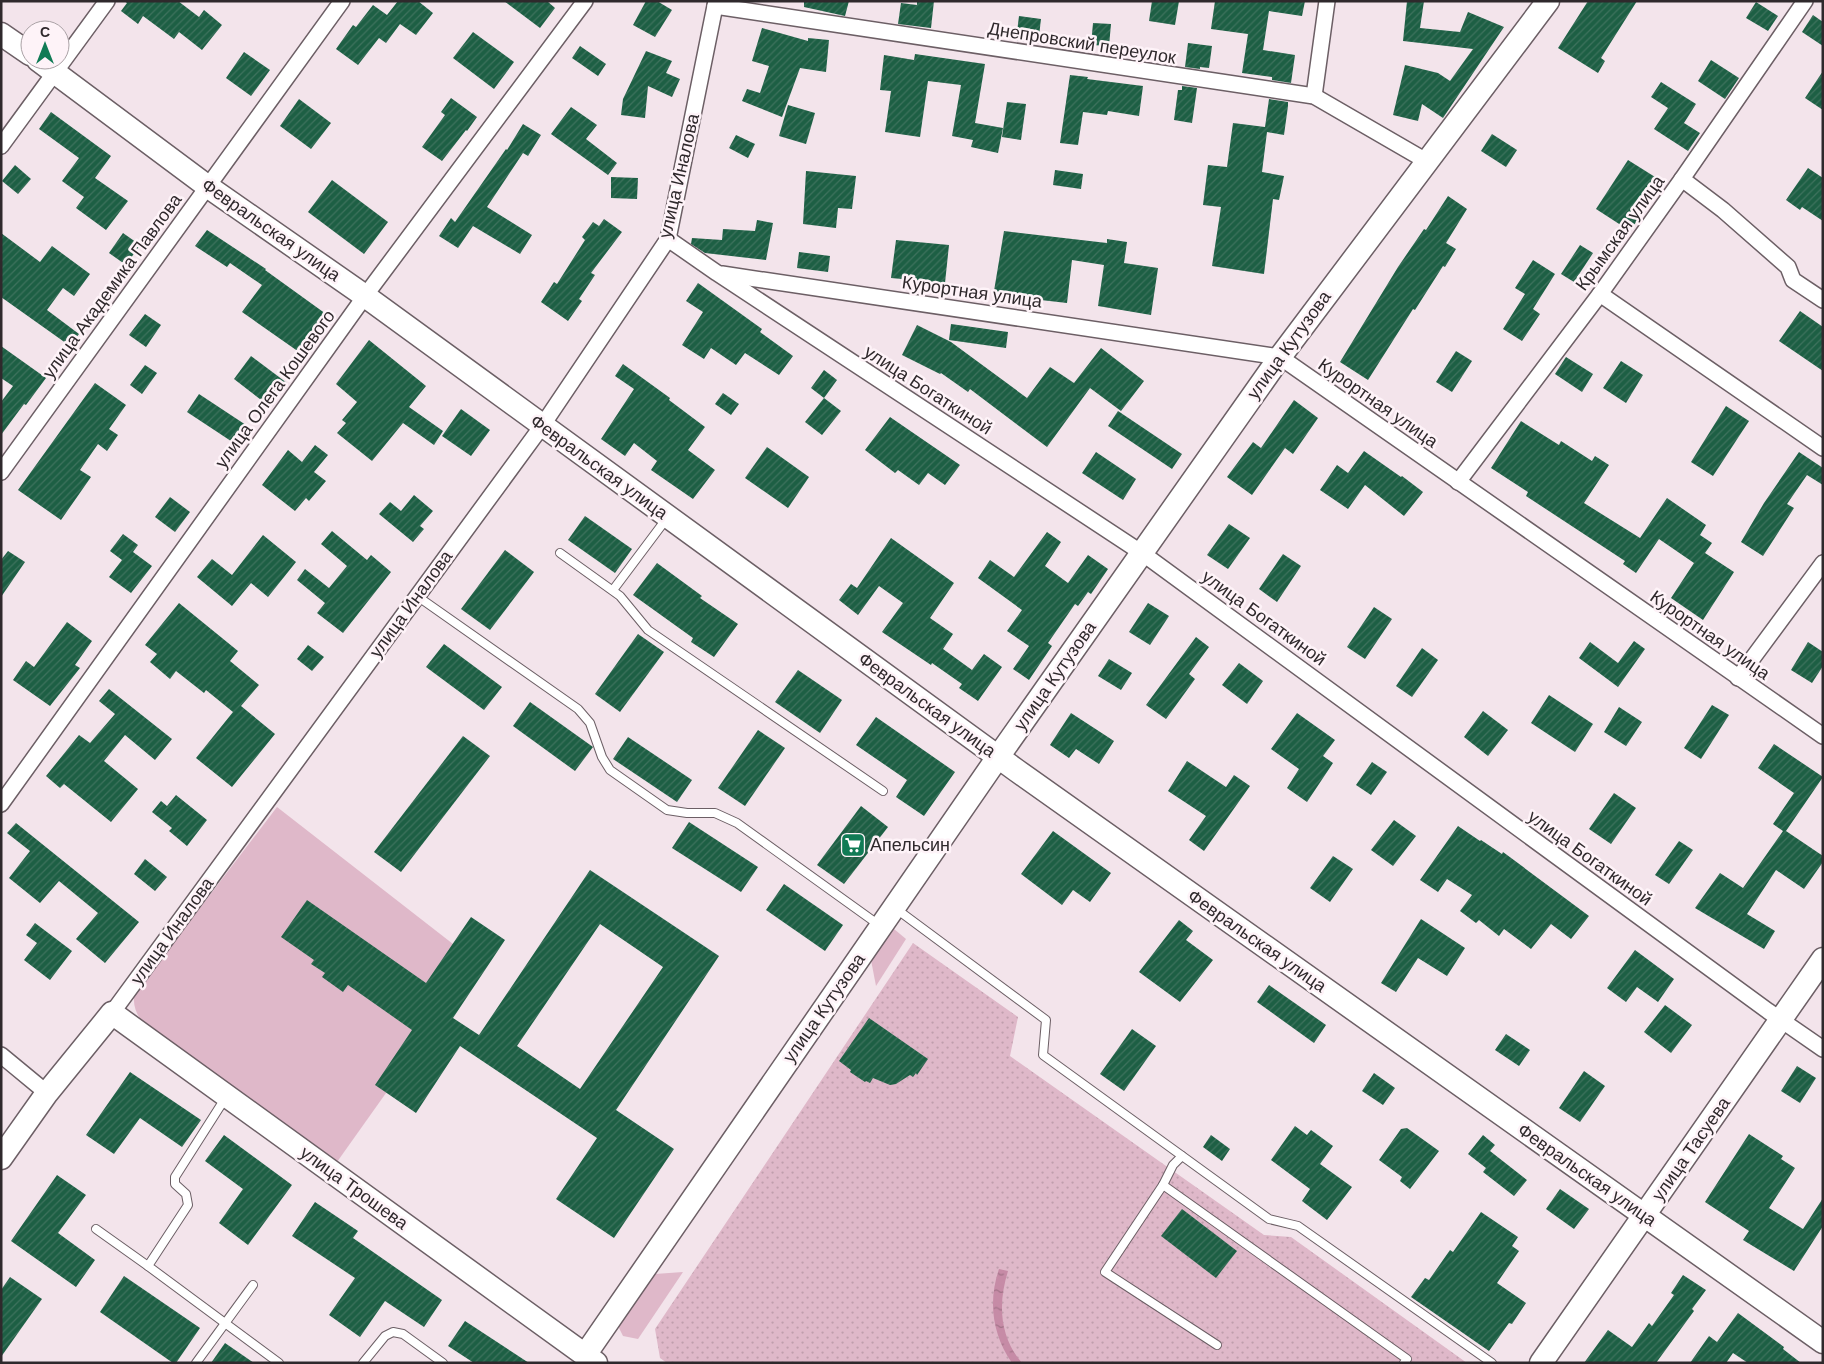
<svg xmlns="http://www.w3.org/2000/svg" width="1824" height="1364" font-family="'DM Sans',sans-serif">
  <style>
    .green { fill: #dfb8c9 }
    .park { fill: url(#park-dots) }
    .water { fill: url(#water-ripples) }
    .building { fill: url(#building-hatch); fill-rule: evenodd }
    .lines { fill: none; stroke-linecap: round; stroke-linejoin: round }
    .lane-casing { stroke: #6c5f65; stroke-width: 10 }
    .street-casing { stroke: #6c5f65; stroke-width: 18 }
    .secondary-casing { stroke: #6c5f65; stroke-width: 25 }
    .lane { stroke: #fff; stroke-width: 8 }
    .street { stroke: #fff; stroke-width: 15 }
    .secondary { stroke: #fff; stroke-width: 22 }
    .labels { text-anchor: middle; dominant-baseline: central; stroke-width: 5; stroke-linejoin: round; paint-order: stroke }
    .street-label { font-size: 18px; fill: #2f292c; stroke: #fef3f8 }
    .poi-label { font-size: 18px; fill: #2f292c; stroke: #fef3f8; text-anchor: start }
  </style>
  <defs>
    <pattern id="park-dots" width="8" height="8" patternUnits="userSpaceOnUse" patternTransform="scale(1.25)"><rect width="8" height="8" fill="#dfb8c9"/><path d="M2 2h.1M6 6h.1" fill="none" stroke="#c09ead" stroke-width="1.8" stroke-linecap="round"/></pattern>
    <pattern id="water-ripples" width="26" height="14" patternUnits="userSpaceOnUse" patternTransform="scale(1.25)"><rect width="26" height="14" fill="#c68ba6"/><path d="M2 4q2-2 4 0t4 0M15 11q2-2 4 0t4 0" fill="none" stroke="#a17287"/></pattern>
    <pattern id="building-hatch" width="6" height="6" patternUnits="userSpaceOnUse" patternTransform="scale(1.25)"><rect width="6" height="6" fill="#1d5f44"/><path d="M-1 1l2-2M0 6l6-6M5 7l2-2" fill="none" stroke="#3e725d"/></pattern>
  </defs>
  <rect width="100%" height="100%" fill="#f3e4eb"/>
  <g class="green">
    <path d="M277,807L453,944L462,986L337,1162L142,1022C136,1013 132,1004 135,993Z"/>
    <polygon points="894,929 906,939 876,986 871,960"/>
    <polygon points="683,1272 638,1339 623,1336 617,1324 655,1274"/>
  </g>
  <polygon class="park" points="913,943 1018,1017 1010,1056 1264,1235 1291,1237 1467,1363 667,1363 660,1358 655,1329"/>
  <path class="water" d="M999,1269L1008,1271C998,1303 999,1336 1022,1363H1012C992,1334 988,1301 999,1269Z"/>
  <g class="building">
    <polygon points="124,1 178,1 199,17 204,10 222,25 202,50 179,32 174,39 143,16 138,24 121,11 127,3"/>
    <polygon points="398,1 418,1 433,13 416,35 400,24 386,43 379,38 358,65 336,49 353,25 356,27 373,5 387,15"/>
    <polygon points="504,1 547,1 555,8 540,28"/>
    <polygon points="646,1 657,1 672,10 655,37 633,25"/>
    <polygon points="804,1 849,1 845,16 804,7"/>
    <polygon points="917,1 934,1 931,28 898,24 901,3 917,5"/>
    <polygon points="1152,1 1179,1 1175,25 1149,21"/>
    <polygon points="1215,1 1305,1 1302,16 1269,11 1263,50 1295,55 1291,83 1272,80 1272,77 1242,73 1248,34 1211,29"/>
    <polygon points="1407,1 1424,1 1420,28 1460,32 1468,12 1504,27 1443,118 1422,104 1418,121 1393,115 1405,65 1438,73 1450,81 1473,49 1403,41"/>
    <polygon points="1588,1 1637,1 1601,58 1605,61 1598,73 1558,48"/>
    <polygon points="1756,2 1778,16 1768,31 1746,18"/>
    <polygon points="1813,15 1823,22 1823,46 1802,32"/>
    <polygon points="1019,16 1041,19 1038,44 1016,40"/>
    <polygon points="1093,23 1111,24 1109,46 1091,45"/>
    <polygon points="762,28 808,41 808,38 829,40 826,72 800,68 782,117 742,101 747,89 760,93 769,66 752,61"/>
    <polygon points="473,32 514,62 494,89 453,58"/>
    <polygon points="1188,43 1212,46 1209,68 1200,67 1200,69 1185,67"/>
    <polygon points="580,46 606,64 598,76 572,58"/>
    <polygon points="646,51 672,61 666,73 680,79 672,97 648,86 645,118 621,115 623,99"/>
    <polygon points="244,52 270,70 251,96 226,78"/>
    <polygon points="915,54 985,64 975,123 1003,128 998,153 971,147 973,140 952,136 961,85 928,81 920,137 885,132 891,91 880,90 884,55 914,60"/>
    <polygon points="1711,60 1739,78 1725,99 1698,81"/>
    <polygon points="1823,71 1823,110 1805,98"/>
    <polygon points="1070,75 1088,77 1087,79 1143,86 1139,116 1108,111 1107,115 1083,112 1078,145 1060,143"/>
    <polygon points="1661,82 1696,104 1684,123 1700,133 1688,151 1654,129 1668,108 1651,97"/>
    <polygon points="1182,86 1197,88 1192,123 1174,120 1178,90 1182,90"/>
    <polygon points="451,98 477,117 467,131 466,130 442,161 422,147 445,115 441,112"/>
    <polygon points="299,99 331,123 311,149 280,126"/>
    <polygon points="1269,99 1288,102 1288,106 1284,135 1267,132 1262,172 1284,176 1279,200 1273,199 1264,274 1212,266 1221,207 1203,205 1208,165 1227,167 1233,123 1265,127"/>
    <polygon points="1007,102 1026,104 1021,140 1002,137"/>
    <polygon points="788,105 815,113 806,144 779,136"/>
    <polygon points="571,107 597,125 586,139 617,163 608,175 551,134"/>
    <polygon points="51,112 111,156 95,178 128,201 106,230 76,208 84,197 62,181 79,158 39,129"/>
    <polygon points="523,124 541,135 528,156 523,153 487,207 532,235 520,254 473,226 458,248 439,236 451,218 455,222 506,149 507,150"/>
    <polygon points="1492,134 1517,150 1506,167 1481,151"/>
    <polygon points="736,135 755,144 748,158 729,148"/>
    <polygon points="1628,160 1663,182 1630,231 1596,209"/>
    <polygon points="15,165 31,179 18,194 2,181"/>
    <polygon points="1808,168 1823,178 1823,221 1802,207 1800,210 1786,200"/>
    <polygon points="1055,170 1083,174 1081,189 1053,185"/>
    <polygon points="806,171 856,176 852,209 838,208 836,228 803,224"/>
    <polygon points="611,177 638,178 637,199 611,198"/>
    <polygon points="332,180 388,222 364,254 308,212"/>
    <polygon points="1448,196 1467,209 1446,243 1456,249 1445,267 1443,266 1415,310 1413,309 1368,380 1340,362 1398,267 1424,229 1426,230"/>
    <polygon points="604,219 622,232 591,273 595,275 579,299 582,301 568,321 541,302 554,282 557,284 585,240 582,237 593,222 599,226"/>
    <polygon points="757,220 773,223 766,260 705,253 691,244 692,238 722,240 723,229 755,231"/>
    <polygon points="207,230 266,269 265,270 326,314 299,352 242,312 262,285 230,263 227,267 195,246"/>
    <polygon points="1004,231 1107,243 1107,239 1127,242 1124,263 1158,268 1151,315 1098,306 1104,265 1072,260 1067,303 1032,299 1032,297 994,291"/>
    <polygon points="1,233 40,262 52,246 90,274 74,296 63,288 47,310 79,334 70,346 1,297"/>
    <polygon points="123,233 140,245 126,265 109,253"/>
    <polygon points="896,240 949,245 945,283 891,278"/>
    <polygon points="1580,245 1593,253 1574,282 1561,274"/>
    <polygon points="799,252 830,256 828,272 797,268"/>
    <polygon points="1533,260 1555,274 1533,309 1540,314 1522,341 1503,329 1525,294 1515,288"/>
    <polygon points="698,283 762,329 760,332 793,356 779,375 745,353 736,365 711,348 704,359 682,345 703,312 686,301"/>
    <polygon points="1800,311 1823,327 1823,371 1779,341"/>
    <polygon points="145,314 161,325 146,347 129,335"/>
    <polygon points="951,324 1008,332 1006,348 949,340"/>
    <polygon points="917,325 951,342 1027,398 1050,367 1074,383 1101,348 1144,381 1121,411 1090,388 1047,447 970,389 968,392 941,373 940,374 902,355"/>
    <polygon points="369,340 426,386 409,407 443,431 434,445 403,423 372,461 337,433 346,423 342,420 357,402 336,384"/>
    <polygon points="1,346 46,378 26,405 24,404 1,435 1,402 13,386 1,378"/>
    <polygon points="1456,351 1472,361 1452,392 1436,382"/>
    <polygon points="251,356 287,383 269,406 234,379"/>
    <polygon points="1566,357 1593,374 1582,392 1555,374"/>
    <polygon points="1621,361 1643,375 1626,403 1603,388"/>
    <polygon points="623,364 670,398 669,400 705,427 688,450 715,470 693,499 651,470 657,461 634,443 625,456 601,439 634,389 615,376"/>
    <polygon points="145,365 157,373 142,394 130,385"/>
    <polygon points="824,370 837,380 824,398 811,388"/>
    <polygon points="95,383 126,405 109,429 118,435 107,451 98,444 80,470 91,477 61,520 18,490"/>
    <polygon points="723,393 739,404 731,415 715,404"/>
    <polygon points="199,394 252,429 240,447 187,412"/>
    <polygon points="824,398 841,411 822,435 805,422"/>
    <polygon points="1294,400 1318,418 1293,454 1285,448 1252,495 1227,477 1253,442 1261,448"/>
    <polygon points="1726,406 1749,421 1713,476 1691,462"/>
    <polygon points="461,409 490,430 471,456 442,436"/>
    <polygon points="1118,411 1182,454 1172,469 1108,426"/>
    <polygon points="890,417 960,465 945,485 928,473 919,485 898,470 895,473 865,450"/>
    <polygon points="1521,421 1559,445 1561,441 1592,461 1595,456 1609,465 1584,503 1640,538 1667,498 1706,525 1700,535 1712,543 1705,553 1734,572 1703,620 1671,598 1694,563 1659,539 1636,573 1623,564 1625,561 1526,496 1528,492 1491,468"/>
    <polygon points="315,445 328,455 314,472 326,481 309,501 306,498 295,511 262,485 288,450 302,462"/>
    <polygon points="767,447 809,477 788,508 745,478"/>
    <polygon points="1364,451 1401,477 1402,476 1423,492 1404,516 1365,485 1348,509 1320,490 1337,465 1348,473"/>
    <polygon points="1096,452 1136,479 1123,500 1082,473"/>
    <polygon points="1799,452 1823,468 1823,485 1807,475 1787,504 1794,508 1763,556 1741,542 1764,503"/>
    <polygon points="414,495 433,511 420,526 424,529 413,542 379,514 390,502 401,511"/>
    <polygon points="170,497 190,512 175,532 155,517"/>
    <polygon points="585,516 632,549 615,573 568,540"/>
    <polygon points="1229,524 1250,538 1228,569 1207,555"/>
    <polygon points="332,531 367,560 371,555 391,572 343,633 317,613 325,603 297,580 305,569 329,588 347,566 321,544"/>
    <polygon points="1047,532 1061,542 1045,566 1068,583 1088,555 1108,569 1091,594 1088,592 1078,606 1075,604 1048,643 1052,646 1029,680 1013,669 1029,646 1007,631 1022,610 978,578 990,560 1014,577"/>
    <polygon points="123,534 138,545 133,552 152,566 131,593 109,577 122,560 110,551"/>
    <polygon points="263,535 296,562 268,597 251,583 232,606 197,577 212,559 232,575"/>
    <polygon points="891,538 954,583 930,618 953,634 943,649 972,670 984,654 1002,667 978,701 959,688 962,684 932,663 931,665 882,632 903,603 879,586 858,615 839,600 851,584 857,588"/>
    <polygon points="505,550 534,572 490,630 461,609"/>
    <polygon points="8,551 25,562 1,597 1,560"/>
    <polygon points="1283,554 1301,566 1277,602 1259,589"/>
    <polygon points="657,563 702,596 700,598 738,624 714,657 691,642 693,638 633,595"/>
    <polygon points="179,603 238,651 230,661 259,685 241,706 275,734 232,787 196,758 233,712 206,690 204,693 176,671 170,679 150,662 157,654 145,645"/>
    <polygon points="1148,603 1169,616 1150,645 1129,632"/>
    <polygon points="1374,607 1392,619 1365,659 1347,647"/>
    <polygon points="67,622 92,641 75,665 80,668 50,706 13,680 26,661 34,667"/>
    <polygon points="638,634 664,652 620,712 595,694"/>
    <polygon points="1196,637 1209,647 1189,674 1195,679 1166,719 1146,705"/>
    <polygon points="1634,641 1645,649 1618,687 1579,658 1590,642 1618,663"/>
    <polygon points="1808,642 1823,652 1823,666 1812,683 1791,670"/>
    <polygon points="444,644 502,687 484,710 426,667"/>
    <polygon points="308,645 324,657 312,671 297,659"/>
    <polygon points="1422,648 1438,660 1412,697 1396,686"/>
    <polygon points="1109,659 1132,673 1121,690 1098,676"/>
    <polygon points="1239,663 1263,681 1247,704 1222,685"/>
    <polygon points="798,670 842,700 820,733 775,702"/>
    <polygon points="109,689 172,739 155,760 125,735 104,761 138,789 111,822 64,784 60,788 46,776 79,735 90,743 115,714 99,701"/>
    <polygon points="1549,695 1593,724 1575,752 1531,723"/>
    <polygon points="530,702 593,747 575,771 513,726"/>
    <polygon points="1712,705 1729,715 1701,759 1684,748"/>
    <polygon points="1619,707 1642,722 1626,746 1604,732"/>
    <polygon points="1483,711 1508,730 1488,756 1464,737"/>
    <polygon points="1071,713 1114,741 1099,764 1076,749 1069,758 1050,745"/>
    <polygon points="1297,713 1335,740 1323,756 1333,763 1307,802 1287,788 1299,769 1271,749"/>
    <polygon points="876,717 955,772 924,816 896,797 907,780 856,745"/>
    <polygon points="758,730 785,748 745,806 718,788"/>
    <polygon points="463,736 490,756 401,872 374,852"/>
    <polygon points="628,737 692,780 677,802 613,759"/>
    <polygon points="1774,744 1823,777 1786,831 1823,856 1823,862 1804,889 1776,870 1759,896 1747,914 1775,931 1764,949 1695,908 1720,873 1743,888 1783,831 1773,824 1794,793 1758,768"/>
    <polygon points="1187,761 1226,787 1234,775 1250,786 1204,851 1189,840 1206,816 1168,791"/>
    <polygon points="1372,762 1387,772 1371,795 1356,785"/>
    <polygon points="1614,793 1636,808 1611,844 1589,829"/>
    <polygon points="176,795 207,820 187,846 169,831 172,828 152,812 161,801 167,806"/>
    <polygon points="861,806 888,827 844,884 817,865"/>
    <polygon points="1394,820 1416,836 1393,866 1371,850"/>
    <polygon points="689,822 758,867 741,892 672,848"/>
    <polygon points="16,823 139,922 105,963 76,939 98,913 59,881 40,903 9,878 30,851 7,833"/>
    <polygon points="1458,826 1480,841 1481,840 1502,854 1503,852 1589,916 1571,939 1551,924 1531,949 1504,929 1499,936 1479,920 1476,923 1460,911 1472,895 1447,879 1438,892 1420,880"/>
    <polygon points="1053,831 1111,873 1090,902 1073,890 1062,905 1021,874"/>
    <polygon points="1679,841 1693,850 1669,884 1655,875"/>
    <polygon points="1333,856 1353,869 1330,902 1310,888"/>
    <polygon points="145,859 167,877 155,891 134,874"/>
    <path d="M590,870L719,956L616,1110L674,1149L614,1238L556,1199L597,1138L460,1046L416,1113L375,1085L412,1030L348,985L343,992L322,977L325,973L311,964L314,960L281,937L307,900L426,983L471,917L505,940L453,1018L479,1035ZM600,924L663,967L580,1089L517,1046Z"/>
    <polygon points="784,884 843,925 825,951 766,910"/>
    <polygon points="1421,919 1465,948 1447,976 1418,958 1396,992 1381,983"/>
    <polygon points="1179,920 1193,931 1186,940 1213,960 1180,1002 1139,972"/>
    <polygon points="35,923 72,951 50,980 24,960 37,943 26,935"/>
    <polygon points="1635,950 1674,979 1658,1002 1637,987 1626,1002 1607,988"/>
    <polygon points="1269,985 1326,1025 1314,1043 1257,1002"/>
    <polygon points="1665,1005 1692,1025 1671,1053 1644,1032"/>
    <polygon points="869,1018 928,1059 917,1075 916,1073 913,1077 910,1075 896,1084 890,1085 873,1078 870,1083 866,1081 865,1082 850,1072 851,1070 839,1061"/>
    <polygon points="1132,1029 1156,1046 1124,1091 1100,1074"/>
    <polygon points="1506,1034 1530,1050 1519,1066 1495,1050"/>
    <polygon points="1797,1066 1816,1078 1800,1103 1781,1091"/>
    <polygon points="1584,1071 1605,1086 1580,1122 1559,1108"/>
    <polygon points="130,1072 201,1120 182,1147 140,1118 114,1154 86,1135"/>
    <polygon points="1374,1073 1395,1088 1383,1105 1362,1091"/>
    <polygon points="1295,1126 1307,1135 1311,1130 1333,1146 1320,1164 1352,1187 1327,1220 1302,1201 1310,1189 1271,1160"/>
    <polygon points="1407,1128 1439,1151 1410,1189 1400,1181 1402,1177 1379,1160 1401,1129"/>
    <polygon points="1749,1134 1783,1156 1781,1159 1795,1168 1769,1208 1803,1229 1823,1198 1823,1226 1794,1271 1743,1240 1749,1231 1705,1202"/>
    <polygon points="224,1135 292,1185 248,1245 219,1223 243,1189 205,1161"/>
    <polygon points="1211,1135 1230,1149 1222,1161 1203,1147"/>
    <polygon points="1483,1135 1495,1145 1490,1151 1527,1180 1514,1196 1483,1172 1486,1168 1468,1154"/>
    <polygon points="57,1175 86,1195 58,1233 95,1260 76,1287 11,1241"/>
    <polygon points="1560,1189 1589,1209 1574,1229 1546,1209"/>
    <polygon points="315,1202 358,1231 353,1238 442,1300 424,1327 385,1301 360,1337 329,1315 355,1278 292,1236"/>
    <polygon points="1182,1209 1237,1251 1216,1278 1161,1236"/>
    <polygon points="1481,1212 1518,1237 1512,1246 1519,1251 1497,1283 1526,1303 1512,1324 1509,1323 1489,1351 1411,1297 1425,1278 1429,1280 1450,1250 1453,1252"/>
    <polygon points="1683,1275 1706,1290 1692,1309 1694,1311 1656,1363 1584,1363 1608,1330 1632,1347 1649,1323 1652,1326 1674,1295 1671,1293"/>
    <polygon points="124,1276 200,1328 176,1363 173,1363 100,1312"/>
    <polygon points="10,1277 42,1299 1,1357 1,1290"/>
    <polygon points="1738,1313 1784,1347 1783,1349 1801,1363 1748,1363 1733,1353 1726,1363 1690,1363 1709,1336 1717,1342"/>
    <polygon points="465,1321 529,1363 474,1363 448,1346"/>
    <polygon points="225,1343 254,1363 211,1363"/>
  </g>
  <g class="lines">
    <defs>
      <g id="lane">
        <polyline points="560,553 620,596 648,630 883,791"/>
        <polyline points="613,590 667,518"/>
        <polyline points="417,596 578,709 590,723 602,757 610,770 667,810 687,813 715,813 737,823 879,925"/>
        <polyline points="895,908 1046,1020 1043,1055 1269,1219 1298,1226 1492,1363"/>
        <polyline points="226,1097 175,1177 175,1184 186,1194 188,1205 148,1266 279,1363"/>
        <polyline points="1182,1156 1173,1165 1163,1185 1407,1359 1404,1363"/>
        <polyline points="1163,1185 1105,1272 1217,1345"/>
        <polyline points="96,1229 148,1266"/>
        <polyline points="196,1363 253,1285"/>
        <polyline points="363,1363 385,1336 393,1332 403,1334 443,1363"/>
      </g>
      <g id="street">
        <polyline points="715,6 1314,96 1428,162"/>
        <polyline points="1314,96 1327,1"/>
        <polyline points="1,146 107,1"/>
        <polyline points="1682,179 1723,210 1788,267 1793,280 1823,300"/>
        <polyline points="668,239 717,273 1142,553 1768,1011 1823,1049"/>
        <polyline points="722,274 1280,357 1823,736"/>
        <polyline points="1600,294 1823,448"/>
        <polyline points="1,472 342,1"/>
        <polyline points="1458,482 1600,294 1682,179 1805,1"/>
        <polyline points="1738,678 1823,563"/>
        <polyline points="1,804 365,296 585,1"/>
        <polyline points="112,1013 542,426 668,239 716,1"/>
        <polyline points="1,1055 47,1093"/>
      </g>
      <g id="secondary">
        <polyline points="1,34 30,54"/>
        <polyline points="38,60 207,186 365,296 1016,770 1823,1342"/>
        <polyline points="1,1158 47,1093 112,1013 596,1363"/>
        <polyline points="585,1355 998,757 1280,357 1548,1"/>
        <polyline points="1541,1363 1823,959"/>
      </g>
    </defs>
    <use href="#lane" class="lane-casing"/>
    <use href="#street" class="street-casing"/>
    <use href="#secondary" class="secondary-casing"/>
    <use href="#lane" class="lane"/>
    <use href="#street" class="street"/>
    <use href="#secondary" class="secondary"/>
  </g>
  <defs>
    <symbol id="supermarket-square" viewBox="-11 -11 22 22"><rect x="-9" y="-9" width="18" height="18" rx="4" fill="#107b55" stroke="#fef3f8"/><path d="M-6-5.5h2.5l.6 2H6L4.5 2H-2.5L-4.4-4H-6ZM-1.5 3.2a1.3 1.3 0 1 0 .1 0ZM3 3.2a1.3 1.3 0 1 0 .1 0Z" fill="#fff"/></symbol>
  </defs>
  <g fill-rule="evenodd">
    <use href="#supermarket-square" x="839" y="831" width="28" height="28"/>
  </g>
  <g class="labels">
    <g class="street-label">
      <text transform="translate(1082 43) rotate(9)">Днепровский переулок</text>
      <text transform="translate(679 176) rotate(-77)">улица Иналова</text>
      <text transform="translate(271 230) rotate(35)">Февральская улица</text>
      <text transform="translate(1620 233) rotate(-54)">Крымская улица</text>
      <text transform="translate(112 286) rotate(-54)">улица Академика Павлова</text>
      <text transform="translate(972 292) rotate(8)">Курортная улица</text>
      <text transform="translate(1289 345) rotate(-54)">улица Кутузова</text>
      <text transform="translate(275 389) rotate(-54)">улица Олега Кошевого</text>
      <text transform="translate(928 390) rotate(33)">улица Богаткиной</text>
      <text transform="translate(1378 403) rotate(35)">Курортная улица</text>
      <text transform="translate(599 467) rotate(36)">Февральская улица</text>
      <text transform="translate(411 604) rotate(-54)">улица Иналова</text>
      <text transform="translate(1264 618) rotate(36)">улица Богаткиной</text>
      <text transform="translate(1710 635) rotate(35)">Курортная улица</text>
      <text transform="translate(1055 676) rotate(-55)">улица Кутузова</text>
      <text transform="translate(927 705) rotate(36)">Февральская улица</text>
      <text transform="translate(1590 858) rotate(36)">улица Богаткиной</text>
      <text transform="translate(172 931) rotate(-54)">улица Иналова</text>
      <text transform="translate(1257 941) rotate(35)">Февральская улица</text>
      <text transform="translate(824 1008) rotate(-55)">улица Кутузова</text>
      <text transform="translate(1691 1149) rotate(-55)">улица Тасуева</text>
      <text transform="translate(1587 1175) rotate(35)">Февральская улица</text>
      <text transform="translate(354 1188) rotate(36)">улица Трошева</text>
    </g>
    <g class="poi-label">
      <text x="870" y="845">Апельсин</text>
    </g>
  </g>
  <rect width="1824" height="1364" fill="none" stroke="#2f292c" stroke-width="5"/>
  <g transform="translate(45 45)"><circle r="24" fill="#fef3f8" stroke="#aba2a6"/>
  <path d="M0-4L9 19L0 12L-9 19Z" fill="#107b55"/>
  <text y="-8" font-size="14" font-weight="bold" text-anchor="middle" fill="#2f292c">С</text>
  </g>
</svg>
